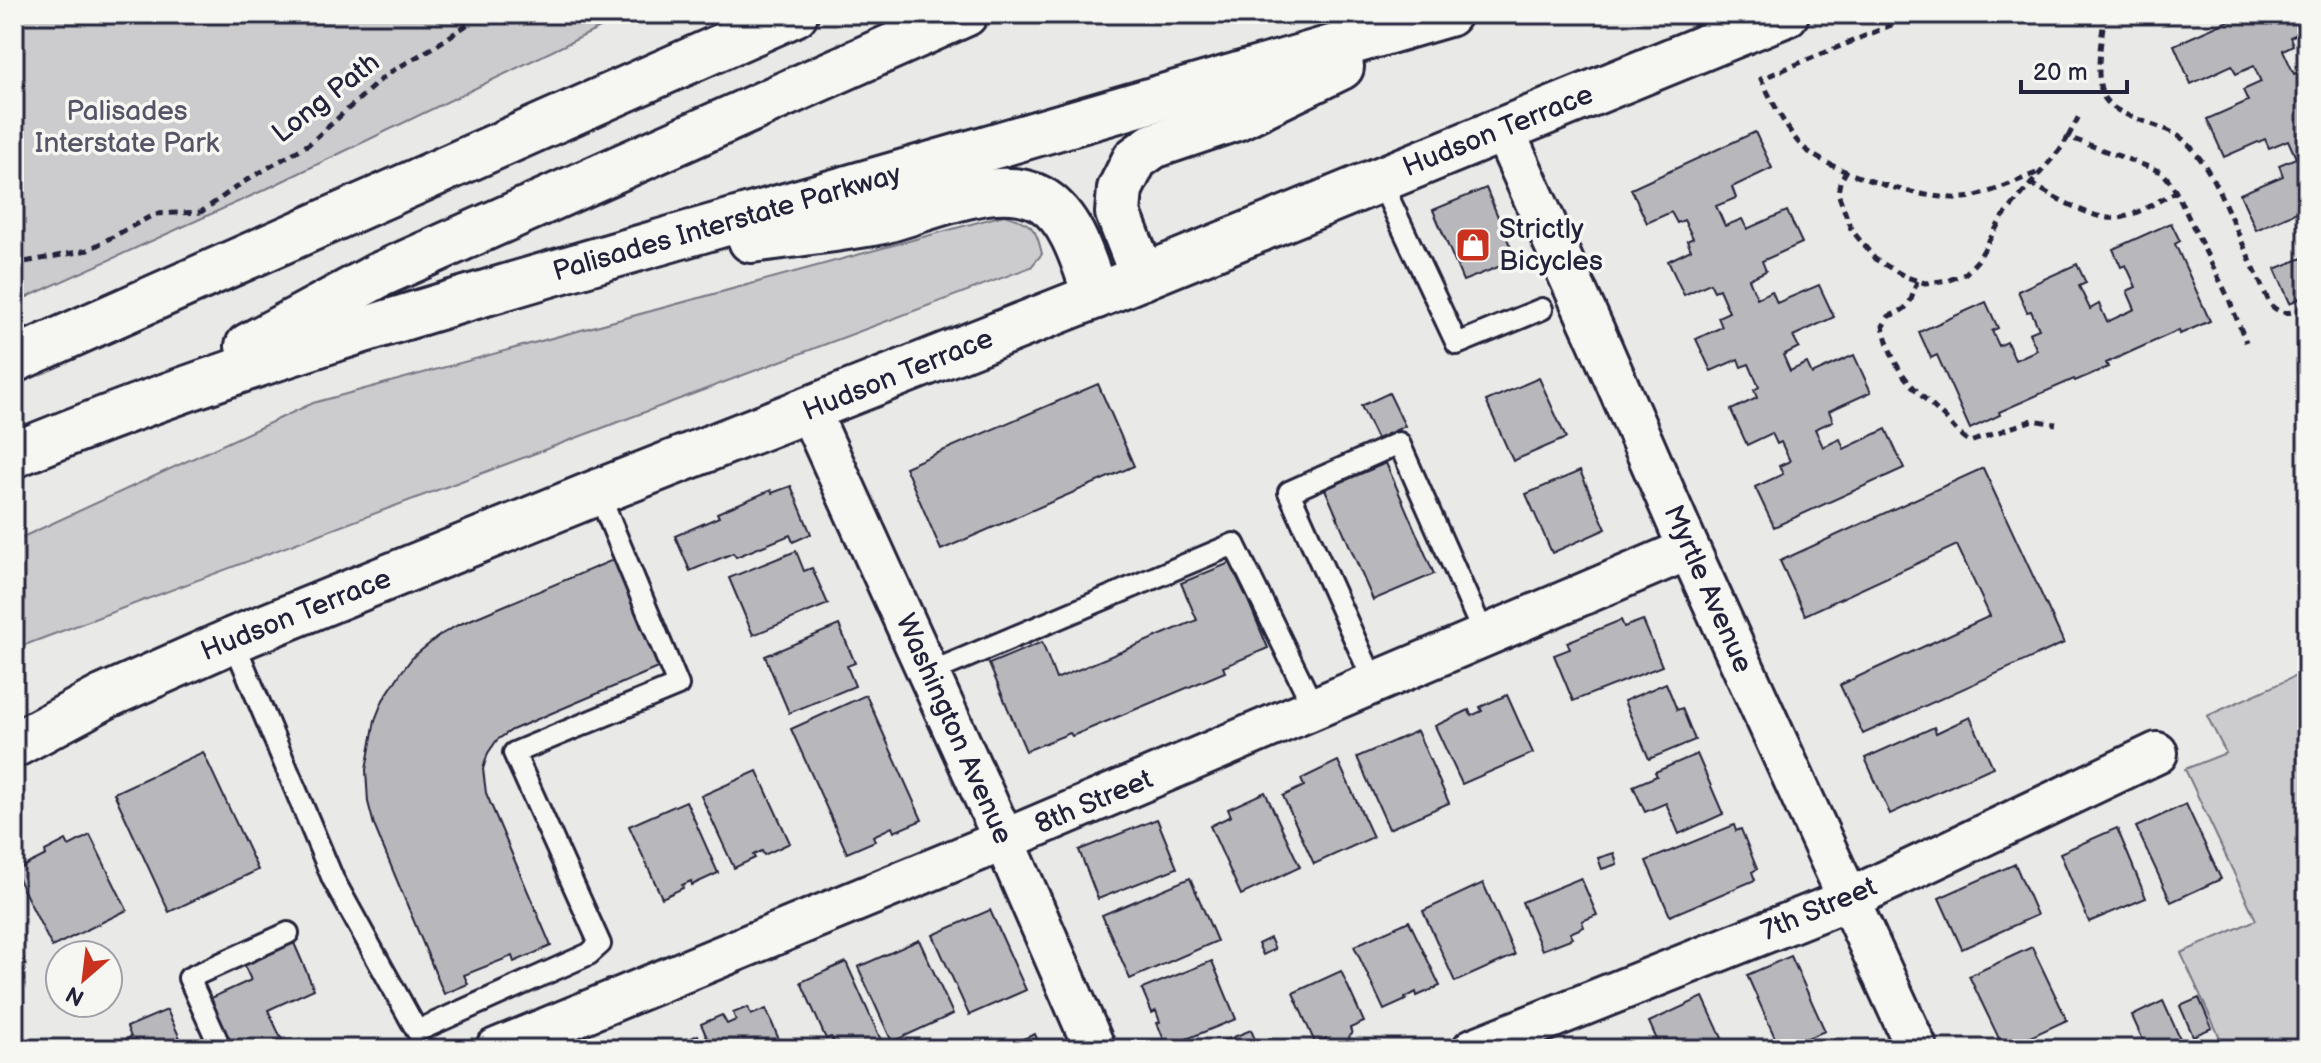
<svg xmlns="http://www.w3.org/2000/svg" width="2321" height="1063" font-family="'Balsamiq Sans',sans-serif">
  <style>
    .green { fill: #ccccce; stroke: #777784; stroke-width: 2 }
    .building { fill: #b8b8bc; stroke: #22223b; stroke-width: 2 }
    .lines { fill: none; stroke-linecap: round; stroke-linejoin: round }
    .service-casing { stroke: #22223b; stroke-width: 26 }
    .minor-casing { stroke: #22223b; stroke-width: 46 }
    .primary-casing { stroke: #22223b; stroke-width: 50 }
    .motorway-casing { stroke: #22223b; stroke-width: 50 }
    .path { stroke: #22223b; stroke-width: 5; stroke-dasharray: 8 6; stroke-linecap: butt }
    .service { stroke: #f6f6f2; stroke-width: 20 }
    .minor { stroke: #f6f6f2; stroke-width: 40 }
    .primary { stroke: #f6f6f2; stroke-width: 44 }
    .motorway { stroke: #f6f6f2; stroke-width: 44 }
    .labels { text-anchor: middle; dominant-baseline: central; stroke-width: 7; stroke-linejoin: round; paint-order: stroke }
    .street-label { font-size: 28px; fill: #22223b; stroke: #f6f6f2 }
    .park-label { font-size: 28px; fill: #555567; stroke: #f6f6f2 }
    .poi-label { font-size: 28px; fill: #22223b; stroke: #f6f6f2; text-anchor: start }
  </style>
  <rect width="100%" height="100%" fill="#e9e9e7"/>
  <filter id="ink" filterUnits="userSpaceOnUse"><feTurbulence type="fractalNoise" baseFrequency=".0125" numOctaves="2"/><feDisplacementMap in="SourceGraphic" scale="16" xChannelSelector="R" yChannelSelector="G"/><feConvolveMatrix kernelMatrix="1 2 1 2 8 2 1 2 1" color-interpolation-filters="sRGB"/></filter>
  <g filter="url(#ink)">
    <g class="green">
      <polygon points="14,14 629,14 262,191 14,303"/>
      <path d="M1004,215C1032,224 1035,225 1042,254L1031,267L14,649V541L313,403Z"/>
      <polygon points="2307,671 2307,1049 2225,1049 2181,953 2256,920 2185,769 2226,753 2207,716"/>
    </g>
    <g class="building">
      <polygon points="2244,14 2307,14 2307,30 2290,37 2293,45 2283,50 2294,74 2303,70 2307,78 2307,219 2303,221 2299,211 2256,230 2240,194 2283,176 2279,165 2296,158 2288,140 2269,148 2265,139 2224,157 2207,119 2248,101 2243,90 2261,82 2254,66 2236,74 2232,65 2191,84 2174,45"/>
      <polygon points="1755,132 1772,168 1732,187 1736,198 1716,206 1725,226 1742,219 1747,229 1787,211 1802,243 1762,261 1766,271 1749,279 1757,298 1772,291 1777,303 1819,285 1834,317 1793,336 1799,347 1783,355 1790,371 1807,363 1812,374 1854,355 1871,392 1829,411 1833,421 1815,429 1823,447 1840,439 1844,449 1886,429 1904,468 1774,527 1755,487 1783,474 1779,466 1790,461 1781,442 1777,444 1772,433 1747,445 1731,410 1757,398 1754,390 1759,387 1749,364 1741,367 1738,359 1711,371 1696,339 1722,327 1718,317 1729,312 1719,289 1714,291 1710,283 1684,295 1668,261 1691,250 1687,241 1693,238 1684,220 1677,223 1671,212 1647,223 1631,189"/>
      <polygon points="1486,188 1516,260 1463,281 1433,210"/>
      <polygon points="2171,223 2180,241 2175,244 2210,321 2180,334 2179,330 2106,363 2108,367 2075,381 2074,379 1999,412 2000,415 1970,429 1937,355 1931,358 1919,332 1986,302 1998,328 1992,331 1999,346 2007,342 2015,360 2037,350 2029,333 2039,329 2031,311 2027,312 2018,291 2077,264 2086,283 2079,286 2090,309 2099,304 2107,322 2135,309 2127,291 2136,287 2126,265 2121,267 2113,249"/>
      <polygon points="2307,256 2307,295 2290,303 2275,269"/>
      <polygon points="1539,378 1566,438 1513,461 1486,401"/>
      <polygon points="1098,384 1134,466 941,550 905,467"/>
      <polygon points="1389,393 1405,426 1377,439 1361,406"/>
      <polygon points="1386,463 1434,574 1373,600 1325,489"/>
      <polygon points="1983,468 2064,643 1863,734 1840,685 1990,616 1957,545 1805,615 1780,561"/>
      <polygon points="1580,471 1606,529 1552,553 1526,494"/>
      <polygon points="791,486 811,534 793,542 790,535 736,557 733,553 690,571 675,536 719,517 717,513 771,490 772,493"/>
      <polygon points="796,551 804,571 812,568 828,604 753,635 729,578"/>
      <polygon points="620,557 630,580 624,583 646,629 667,664 512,730 497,740 488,753 483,769 486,793 551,946 514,962 512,956 464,975 468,984 444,994 374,825 368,802 366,770 375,720 383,700 400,674 413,657 440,635 458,625"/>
      <polygon points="1232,562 1268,648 1223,667 1225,672 1072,736 1070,733 1026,751 989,664 1042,642 1056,679 1197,620 1181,583"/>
      <polygon points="1621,620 1624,627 1643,620 1662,666 1573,701 1554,655 1570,649 1567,642"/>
      <polygon points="839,625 855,663 847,666 855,686 789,713 765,656"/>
      <polygon points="1666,683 1677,710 1682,708 1695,740 1649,759 1624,701"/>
      <polygon points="866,695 922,820 894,832 892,827 873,836 875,841 847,853 791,729"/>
      <polygon points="1507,695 1533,753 1462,784 1435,726 1469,710 1471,716 1482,711 1480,707"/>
      <polygon points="1970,717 1993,767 1890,814 1865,758 1934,727 1936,733"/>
      <polygon points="1417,731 1449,803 1389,829 1357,757"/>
      <polygon points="203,752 258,870 169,912 114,793"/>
      <polygon points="1697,754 1723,814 1679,834 1666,803 1645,812 1633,786 1657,776 1655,772"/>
      <polygon points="1338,761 1373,837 1314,864 1283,796 1304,786 1301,779"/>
      <polygon points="757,771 790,843 764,855 762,851 753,855 755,858 734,868 701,796"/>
      <polygon points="1265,792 1300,867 1241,895 1210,826 1231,816 1228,809"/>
      <polygon points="686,801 718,873 692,885 691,881 682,885 683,888 662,898 629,826"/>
      <polygon points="2186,804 2221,879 2171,902 2136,827"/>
      <polygon points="1157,819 1177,868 1098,899 1079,850"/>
      <polygon points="1734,825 1736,831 1741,829 1757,869 1752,872 1755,880 1670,916 1646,861"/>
      <polygon points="2117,828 2146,898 2089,922 2060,853"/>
      <polygon points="90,835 127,910 52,947 14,871 46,855 45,851 66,840 69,846"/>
      <polygon points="1614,853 1617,864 1602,869 1598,858"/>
      <polygon points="2015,864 2037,915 1962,949 1939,898"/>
      <polygon points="1190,878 1217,941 1130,979 1102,915"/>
      <polygon points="1581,878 1597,915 1582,921 1584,927 1570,933 1573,938 1542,950 1522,902"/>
      <polygon points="1483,883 1515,955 1455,982 1423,911"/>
      <polygon points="990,910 1026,990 969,1015 933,935"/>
      <polygon points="1409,921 1440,986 1417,996 1416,992 1405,998 1406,1000 1384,1010 1354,946"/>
      <polygon points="14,937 26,965 14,970"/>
      <polygon points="1270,938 1275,949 1263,955 1258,944"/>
      <polygon points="919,940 953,1014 892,1042 858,967"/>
      <polygon points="294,943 314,989 268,1010 286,1049 232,1049 209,999 251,980 244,965"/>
      <polygon points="2032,947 2067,1020 2004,1049 1969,976"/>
      <polygon points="1791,956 1825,1031 1780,1049 1747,975"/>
      <polygon points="1212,961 1236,1019 1167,1047 1157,1023 1160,1022 1156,1011 1152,1013 1142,989"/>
      <polygon points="846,962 885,1049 837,1049 831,1037 826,1039 801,982"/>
      <polygon points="1341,971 1364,1022 1350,1028 1352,1034 1349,1036 1351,1042 1338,1047 1335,1043 1329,1045 1326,1038 1315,1043 1293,993"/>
      <polygon points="1703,997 1727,1049 1661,1049 1649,1022"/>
      <polygon points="2199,998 2212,1028 2193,1036 2180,1006"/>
      <polygon points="2163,1001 2182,1043 2188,1040 2192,1049 2147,1049 2132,1016"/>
      <polygon points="748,1007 751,1015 766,1009 783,1049 712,1049 701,1024 722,1015 727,1024 736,1020 733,1013"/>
      <polygon points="167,1010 185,1049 103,1049 131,1037 127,1027"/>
      <polygon points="1251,1030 1259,1049 1204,1049"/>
      <polygon points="1035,1034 1041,1049 998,1049"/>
      <polygon points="698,1035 703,1049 666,1049"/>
    </g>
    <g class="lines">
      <defs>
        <g id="service">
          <polyline points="1380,180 1457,344 1542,309"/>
          <polyline points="233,640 333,879 417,1031 589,954 600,944 514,753 678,685 598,492"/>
          <polyline points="929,673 1234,544 1314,708"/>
          <polyline points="1374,682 1289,492 1399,443 1484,635"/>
          <polyline points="221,1049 189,978 288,933"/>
        </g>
        <g id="minor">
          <polyline points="1503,129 1598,340 1689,549 1917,1049"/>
          <polyline points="809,410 1004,840 1095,1049"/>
          <polyline points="496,1049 1004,840 1689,549"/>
          <polyline points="1473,1049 1849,899 2157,753"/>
        </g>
        <polyline id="primary" points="14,745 104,697 233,640 598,492 1096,296 1786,14"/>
        <g id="motorway">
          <path d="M751,240C793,234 836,230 878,222C924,212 1000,172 1044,201C1074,221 1084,264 1096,296"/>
          <polyline points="1143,277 1118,213 1120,189 1135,159 1153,146 1236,118 1341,67"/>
          <polyline points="248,346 379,275 965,14"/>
          <polyline points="14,360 795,14"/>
          <path d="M14,455C237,362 470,297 702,230C951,159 1199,87 1448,14"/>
        </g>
      </defs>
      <use href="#service" class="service-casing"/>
      <use href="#minor" class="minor-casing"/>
      <use href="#primary" class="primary-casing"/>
      <use href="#motorway" class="motorway-casing"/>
      <g class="path">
        <path d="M1918,14L1761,79C1772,101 1783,123 1798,142C1823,172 1925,201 1964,198C1982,197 2021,179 2039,172"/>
        <path d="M2105,14C2102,35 2093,81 2105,99C2121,121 2164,122 2185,141C2207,162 2220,193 2232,220C2245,248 2257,276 2270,304C2282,317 2291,313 2307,307"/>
        <polyline points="2068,137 2079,116"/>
        <polyline points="1847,170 1840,182 1838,193 1851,229 1875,259 1906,277 1925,283 1949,280 1965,274 1978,260 2002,218 2062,147 2068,137 2162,172 2172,184 2228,297 2246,342"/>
        <path d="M2030,183C2052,195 2098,225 2124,217C2142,212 2159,200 2176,192"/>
        <polyline points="14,269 25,262 88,250 155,214 201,212 242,183 309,144 387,74 434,47 483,14"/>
        <path d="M1917,281C1910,302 1912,308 1889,316L1883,326C1894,374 1910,384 1944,417C1954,427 1956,433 1970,442L2033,420L2056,424"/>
      </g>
      <use href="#service" class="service"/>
      <use href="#minor" class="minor"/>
      <use href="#primary" class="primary"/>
      <use href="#motorway" class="motorway"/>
    </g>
  </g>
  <defs>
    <symbol id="shop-square" viewBox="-11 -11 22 22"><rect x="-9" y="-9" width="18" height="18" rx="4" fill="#c8321e" stroke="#f6f6f2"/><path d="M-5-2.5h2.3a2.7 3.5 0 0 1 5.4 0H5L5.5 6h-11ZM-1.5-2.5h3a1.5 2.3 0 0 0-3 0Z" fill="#fff"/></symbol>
  </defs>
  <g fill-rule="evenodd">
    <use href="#shop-square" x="1453" y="225" width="40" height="40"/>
  </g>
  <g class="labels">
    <g class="street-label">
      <text transform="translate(326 98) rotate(-38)">Long Path</text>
      <text transform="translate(1498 131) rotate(-22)">Hudson Terrace</text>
      <text transform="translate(727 223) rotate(-16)">Palisades Interstate Parkway</text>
      <text transform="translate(898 375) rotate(-22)">Hudson Terrace</text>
      <text transform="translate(1708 589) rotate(66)">Myrtle Avenue</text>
      <text transform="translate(296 615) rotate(-22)">Hudson Terrace</text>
      <text transform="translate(954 729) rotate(66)">Washington Avenue</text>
      <text transform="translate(1094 802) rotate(-23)">8th Street</text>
      <text transform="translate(1819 909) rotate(-23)">7th Street</text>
    </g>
    <g class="park-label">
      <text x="127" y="111">Palisades<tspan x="127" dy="32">Interstate Park</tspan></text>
    </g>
    <g class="poi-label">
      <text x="1499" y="229">Strictly<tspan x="1499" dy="32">Bicycles</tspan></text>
    </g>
  </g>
  <rect width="2321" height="1063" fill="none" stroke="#f6f6f2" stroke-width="48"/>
  <rect x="24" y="24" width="2273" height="1015" fill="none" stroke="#22223b" stroke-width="3" filter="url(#ink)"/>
  <g transform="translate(84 979) rotate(208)"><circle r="38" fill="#f6f6f2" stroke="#a1a1a9" stroke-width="2"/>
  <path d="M0-6L14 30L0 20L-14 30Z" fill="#c8321e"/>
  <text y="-12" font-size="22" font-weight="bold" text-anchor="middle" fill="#22223b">N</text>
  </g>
  <path d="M2021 80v12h106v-12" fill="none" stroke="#22223b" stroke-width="4"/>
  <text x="2033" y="80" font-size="24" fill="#22223b" stroke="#f6f6f2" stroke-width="6" paint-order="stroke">20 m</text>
</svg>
